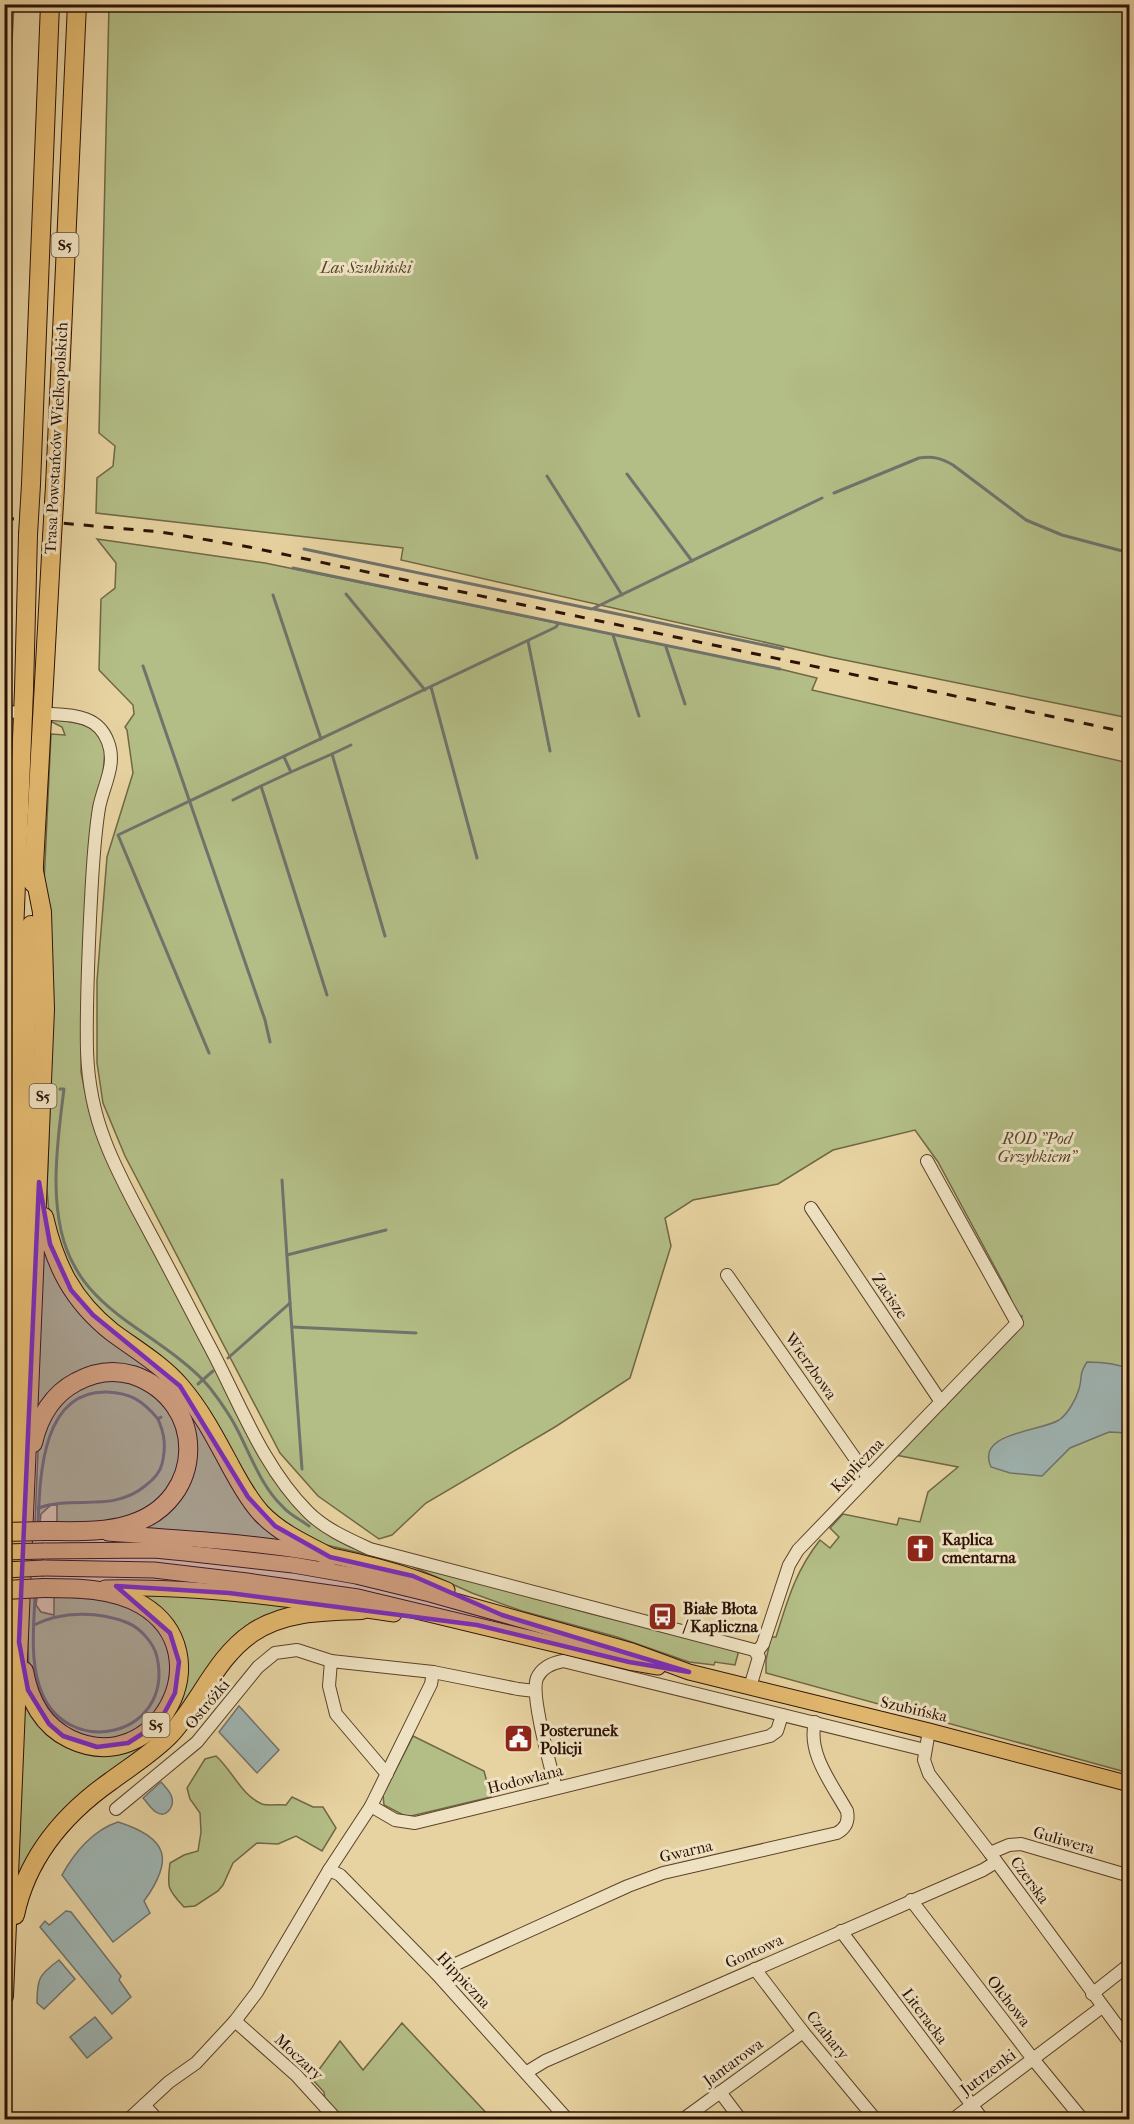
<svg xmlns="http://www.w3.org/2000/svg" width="1134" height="2124" font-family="'IM FELL French Canon',serif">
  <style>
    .green { fill: #b3bd86; stroke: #706745; stroke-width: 1.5 }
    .water { fill: #9eb4b2; stroke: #70736c; stroke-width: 1.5 }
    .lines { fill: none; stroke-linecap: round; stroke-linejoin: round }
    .stream { stroke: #70736c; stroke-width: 3 }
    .minor-casing { stroke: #5b422b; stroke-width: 14 }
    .major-casing { stroke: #2c1104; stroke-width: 17 }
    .highway-casing { stroke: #2c1104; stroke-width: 20 }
    .minor { stroke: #efe2c2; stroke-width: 12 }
    .major { stroke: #e4ba70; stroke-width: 15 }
    .highway { stroke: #e4ba70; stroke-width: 18 }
    .rail { stroke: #2c1104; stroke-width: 3; stroke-dasharray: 10 10; stroke-linecap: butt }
    .major-bridge-casing { stroke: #2c1104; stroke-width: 17; stroke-linecap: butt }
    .highway-bridge-casing { stroke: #2c1104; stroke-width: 20; stroke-linecap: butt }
    .major-bridge { stroke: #e4ba70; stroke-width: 15 }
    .highway-bridge { stroke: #e4ba70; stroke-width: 18 }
    .marked { fill: #7b2cbf; fill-opacity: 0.2; stroke: #7b2cbf; stroke-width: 4.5; stroke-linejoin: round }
    .labels { text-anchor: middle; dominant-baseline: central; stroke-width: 6; stroke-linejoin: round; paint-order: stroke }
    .shield { fill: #efe2c2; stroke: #66503d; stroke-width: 1.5 }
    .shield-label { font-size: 15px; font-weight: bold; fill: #2c1104 }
    .park-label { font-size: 16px; font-style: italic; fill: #54452b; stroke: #efe2c2 }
    .street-label { font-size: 16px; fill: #2c1104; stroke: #efe2c2 }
    .poi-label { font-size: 16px; font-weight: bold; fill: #2c1104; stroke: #efe2c2; text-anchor: start }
  </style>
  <rect width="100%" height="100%" fill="#e7d3a1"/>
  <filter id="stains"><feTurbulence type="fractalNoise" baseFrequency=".00333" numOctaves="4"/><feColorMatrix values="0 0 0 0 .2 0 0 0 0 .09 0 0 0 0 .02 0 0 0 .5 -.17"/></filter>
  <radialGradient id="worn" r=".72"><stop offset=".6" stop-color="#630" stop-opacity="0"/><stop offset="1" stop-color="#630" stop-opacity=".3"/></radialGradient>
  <g class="green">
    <polygon points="5,4 14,5 5,166 4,5"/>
    <polygon points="109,5 1129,5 1129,718 830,657 401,560 403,548 96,513 97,478 113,466 115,446 99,433"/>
    <path d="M97,539L265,563L780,669L817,678L812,690L1129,763L1130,928L1127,930L1129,929L1130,1546L1127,1561L1129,1556V1773L766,1673V1660L771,1637H776C788,1599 795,1572 820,1540L830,1548L839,1537L830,1528L843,1514L897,1525L899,1518L920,1522L928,1492L958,1467L890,1454L1019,1326L1022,1316H1018L1005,1286L938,1162L915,1130L833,1150L778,1184L693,1200L665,1218L671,1246L630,1378L555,1427L426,1503L392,1535L379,1539L318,1496L280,1453L125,1156L103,1103L97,1063V981L107,857L133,773L127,730L125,727L134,714L133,705L99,670L101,599L115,588L116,563Z"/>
    <path d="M52,719C77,723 98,722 105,751L82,1019L81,1072L89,1110L101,1146L271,1476C297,1511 311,1527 351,1547L588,1613L739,1650L735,1665L715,1662L714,1665L689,1662L617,1637L522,1611L472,1593L407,1564L322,1544L303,1535L264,1508L199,1402L90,1300L64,1262L49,1214L47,1189L52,1048L44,884L51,734L65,735L62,727L52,722Z"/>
    <polygon points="5,733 11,733 5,861 4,733"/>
    <polygon points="43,1237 52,1262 159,1373 294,1547 131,1529 181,1494 183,1407 112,1365 35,1423"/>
    <path d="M104,1378L142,1384L178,1421L183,1459L166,1494L134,1516L96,1524L57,1523V1505H51L41,1514L40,1523H35L38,1451C41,1434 55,1403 69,1393C78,1386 93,1383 104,1378Z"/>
    <polygon points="164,1593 299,1607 269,1616 162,1737 93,1787 13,1901 23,1686 50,1732 139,1743 185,1666 131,1594"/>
    <polygon points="54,1596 121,1601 159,1626 172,1654 167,1699 136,1732 107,1741 76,1736 42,1707 29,1669 28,1648 29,1597 37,1597 36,1605 41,1612 54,1615"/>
    <polygon points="413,1736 484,1771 491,1797 407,1817 384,1805 383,1795"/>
    <path d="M216,1756C232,1770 242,1796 262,1804C269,1806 279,1804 286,1805L292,1797L313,1807H323L336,1828L322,1851L296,1836L278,1844L257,1843L233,1863L223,1885L218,1891L195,1906L184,1907C167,1889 167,1887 170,1863L184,1855L198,1851L201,1832L200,1813L190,1799L187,1788L205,1759Z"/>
    <polygon points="402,2023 492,2119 342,2119 325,2100 324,2092 312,2079 340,2041 363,2070"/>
  </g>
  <g class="water">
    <path d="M1087,1362C1101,1362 1116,1363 1129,1369V1433L1109,1432L1070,1448L1042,1476L1010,1473L991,1467C975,1432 1040,1432 1059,1420C1068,1414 1076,1399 1079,1389C1083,1376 1078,1376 1087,1362Z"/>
    <polygon points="239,1706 279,1750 257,1773 219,1732"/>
    <path d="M161,1782C165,1787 171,1792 172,1798C174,1807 166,1819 156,1812C151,1809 147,1802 143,1798Z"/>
    <path d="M118,1822C169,1838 174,1860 144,1901L150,1913L113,1942L62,1875C74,1853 93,1830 118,1822Z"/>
    <polygon points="66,1911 71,1912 121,1976 119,1980 131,1997 112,2014 40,1927 45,1921 49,1925"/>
    <path d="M59,1960L75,1979L44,2009L37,2003C37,1978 39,1975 59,1960Z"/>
    <polygon points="95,2017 112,2038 87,2058 70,2037"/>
  </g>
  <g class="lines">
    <g class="stream">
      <polyline points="627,474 692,561"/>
      <polyline points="547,476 622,595"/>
      <path d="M834,493L919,458C933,456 941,458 953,465L1026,520L1062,535L1130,553"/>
      <polyline points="304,549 592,609 822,498"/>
      <polyline points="293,568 780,669"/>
      <polyline points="346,594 425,690"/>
      <polyline points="273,595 321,739"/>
      <polyline points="594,609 783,649"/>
      <polyline points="613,635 639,716"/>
      <polyline points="528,641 550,751"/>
      <polyline points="666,647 685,704"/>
      <polyline points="143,666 265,1020 270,1042"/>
      <polyline points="431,687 477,858"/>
      <polyline points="332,754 351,745"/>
      <polyline points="284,757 291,772 332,754 385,936"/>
      <polyline points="291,772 261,786 327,995"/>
      <polyline points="233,800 261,786"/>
      <polyline points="209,1053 118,835 556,627 558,624"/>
      <path d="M60,1089H64C57,1143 46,1218 75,1267C86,1288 106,1306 125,1320C151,1339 190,1363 210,1388C220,1401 230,1415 237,1429C251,1456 261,1486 283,1507C290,1515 301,1520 309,1526"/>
      <polyline points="287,1255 386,1230"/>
      <polyline points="290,1303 302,1469"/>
      <polyline points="292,1327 416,1333"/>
      <polyline points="228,1358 290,1303 282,1180"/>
      <polyline points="198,1384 213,1371"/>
      <path d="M38,1508C75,1495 112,1513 145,1486C153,1480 160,1473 162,1464C166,1447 165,1435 158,1419L161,1417"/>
      <path d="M38,1524C40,1478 41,1390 107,1392C131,1393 143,1401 158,1419"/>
      <path d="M34,1625C62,1611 99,1611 128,1623C140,1628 154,1643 157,1657C175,1738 62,1762 39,1685C30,1656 34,1624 35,1594"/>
    </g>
    <defs>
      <g id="minor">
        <polyline points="4,712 12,712"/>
        <path d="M52,714C76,715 99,717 108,742C117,765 103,786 99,808C93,845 92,882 90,919C88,963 86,1007 87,1051C88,1081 94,1113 105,1141C117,1173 134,1203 150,1233C170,1270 189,1307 209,1345C239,1401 262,1466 308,1512C325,1529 348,1539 370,1549L754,1650L759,1657L750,1687"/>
        <polyline points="811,1208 941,1402"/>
        <polyline points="727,1275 868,1477"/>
        <polyline points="757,1652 763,1644 789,1565 798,1550 1017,1323 927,1161"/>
        <polyline points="929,1731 924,1760 929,1774 990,1853 1130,2043"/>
        <polyline points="387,1774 336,1714 329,1686 331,1661 433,1672 518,1689 535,1691"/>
        <path d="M556,1788C551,1768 530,1695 537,1678C542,1667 552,1663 563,1661L925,1750"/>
        <polyline points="371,1806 395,1820 415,1823 770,1736 777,1731 782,1715"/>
        <polyline points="116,1809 197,1742 258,1667 275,1653 297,1650 331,1661"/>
        <polyline points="990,1853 1009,1845 1021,1844 1130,1876"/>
        <polyline points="329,1870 340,1875 436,1973 568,2120"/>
        <polyline points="911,1900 1033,2059 1083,2120"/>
        <polyline points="841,1931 983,2120"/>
        <polyline points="755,1969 803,2032 876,2120"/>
        <path d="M436,1973L628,1886L663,1873L837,1833C846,1828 849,1821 847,1811C832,1784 807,1753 815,1722"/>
        <polyline points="1092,1994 1130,1964"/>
        <polyline points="235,2021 296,2075 337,2120"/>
        <polyline points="527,2072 545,2061 983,1870 996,1862"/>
        <polyline points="720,2092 741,2120"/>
        <polyline points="144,2105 158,2120"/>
        <polyline points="128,2120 169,2082 196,2063 235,2021 257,1992 329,1870 371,1806 431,1684 433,1672"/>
        <polyline points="682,2120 803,2032"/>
        <polyline points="952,2120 1102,2007"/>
      </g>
      <g id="major">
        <path d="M108,1533C222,1541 340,1545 447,1590"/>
        <polyline points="44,1551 154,1550 185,1553 293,1565 356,1576 430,1594 632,1651 689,1672 929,1731 1130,1784"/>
        <polyline points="44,1568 154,1570 247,1581 358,1597 629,1662 658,1667"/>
        <path d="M105,1588C201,1586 299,1600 394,1614"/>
      </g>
      <g id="highway">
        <polyline points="31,484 50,4"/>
        <polyline points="55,486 77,4"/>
        <polyline points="33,883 52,537"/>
        <polyline points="4,1175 24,690 28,535"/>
        <path d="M44,1217C55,1265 72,1300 112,1332C135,1349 161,1364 180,1386C201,1410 216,1439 231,1467C240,1483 248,1499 261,1513C280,1533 305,1544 330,1557"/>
        <path d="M33,1443C39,1417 53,1394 76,1382C94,1372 113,1369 133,1375C208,1401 206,1500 131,1524C103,1533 73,1531 45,1531"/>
        <polyline points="4,1587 31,925"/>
        <path d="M24,1671C29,1700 43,1726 70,1739C156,1780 224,1654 142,1605C113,1588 76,1588 44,1588"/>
        <path d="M15,1915C27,1858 64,1814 111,1781C131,1766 151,1754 169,1736C199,1705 215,1658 252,1633C284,1611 325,1611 362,1610"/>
        <polyline points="4,1996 45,1009 42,912 34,871"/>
      </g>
    </defs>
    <use href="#minor" class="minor-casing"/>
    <use href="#major" class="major-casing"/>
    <use href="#highway" class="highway-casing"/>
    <use href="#minor" class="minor"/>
    <use href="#major" class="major"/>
    <use href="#highway" class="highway"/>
    <polyline class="rail" points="4,518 161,532 249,547 1130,733"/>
    <defs>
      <g id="major-bridge">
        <polyline points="4,1552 44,1551"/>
        <polyline points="4,1570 44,1568"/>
      </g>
      <g id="highway-bridge">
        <polyline points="28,535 31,484"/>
        <polyline points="52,537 55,486"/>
        <polyline points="4,1532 45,1531"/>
        <polyline points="4,1590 44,1588"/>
      </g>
    </defs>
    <use href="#major-bridge" class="major-bridge-casing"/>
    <use href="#highway-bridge" class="highway-bridge-casing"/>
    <use href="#major-bridge" class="major-bridge"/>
    <use href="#highway-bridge" class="highway-bridge"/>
  </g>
  <path class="marked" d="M39,1182L50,1244L71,1290L93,1315L180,1386L248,1497L275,1526L330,1557L413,1576L502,1615L689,1672L629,1662L477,1625L229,1593L116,1586L170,1633L179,1662L175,1693L159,1723L128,1743L97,1747L63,1736L49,1724L28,1690L19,1642Z"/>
  <defs>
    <symbol id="church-square" viewBox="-11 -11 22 22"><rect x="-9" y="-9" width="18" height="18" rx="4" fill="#8f2418" stroke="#efe2c2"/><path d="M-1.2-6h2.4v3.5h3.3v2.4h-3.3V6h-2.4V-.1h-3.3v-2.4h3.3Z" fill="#fff"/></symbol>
    <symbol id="bus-square" viewBox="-11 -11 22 22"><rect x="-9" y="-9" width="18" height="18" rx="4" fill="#8f2418" stroke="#efe2c2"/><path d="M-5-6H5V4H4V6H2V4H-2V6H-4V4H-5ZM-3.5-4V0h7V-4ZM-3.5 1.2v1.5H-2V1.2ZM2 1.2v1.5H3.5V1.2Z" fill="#fff"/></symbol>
    <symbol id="civic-square" viewBox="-11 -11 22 22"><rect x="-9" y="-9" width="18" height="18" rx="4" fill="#8f2418" stroke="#efe2c2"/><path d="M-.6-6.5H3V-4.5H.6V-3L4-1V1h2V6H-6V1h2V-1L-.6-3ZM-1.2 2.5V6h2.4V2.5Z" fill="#fff"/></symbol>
  </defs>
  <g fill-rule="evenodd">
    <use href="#church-square" x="904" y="1532" width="33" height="33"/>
    <use href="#bus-square" x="646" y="1600" width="33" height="33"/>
    <use href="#civic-square" x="502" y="1722" width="33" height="33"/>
  </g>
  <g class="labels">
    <g class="shield">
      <rect x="51.5" y="233" width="27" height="24" rx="4.5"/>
      <rect x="29.5" y="1084" width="27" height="24" rx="4.5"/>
      <rect x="142.5" y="1713" width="27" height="24" rx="4.5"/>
    </g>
    <g class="shield-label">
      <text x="65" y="245">S5</text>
      <text x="43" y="1096">S5</text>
      <text x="156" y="1725">S5</text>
    </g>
    <g class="park-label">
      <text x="366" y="267">Las Szubiński</text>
      <text x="1037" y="1138">ROD "Pod<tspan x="1037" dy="18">Grzybkiem"</tspan></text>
    </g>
    <g class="street-label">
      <text transform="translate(56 438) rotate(-87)">Trasa Powstańców Wielkopolskich</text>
      <text transform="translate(890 1296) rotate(56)">Zacisze</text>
      <text transform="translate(811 1366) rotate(55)">Wierzbowa</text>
      <text transform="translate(857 1465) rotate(-46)">Kapliczna</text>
      <text transform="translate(207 1704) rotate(-50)">Ostróżki</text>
      <text transform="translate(914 1709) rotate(13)">Szubińska</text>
      <text transform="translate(525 1779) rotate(-14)">Hodowlana</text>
      <text transform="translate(1064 1840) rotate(16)">Guliwera</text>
      <text transform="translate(686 1851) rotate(-13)">Gwarna</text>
      <text transform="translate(1030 1880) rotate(54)">Czerska</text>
      <text transform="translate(754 1951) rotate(-24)">Gontowa</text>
      <text transform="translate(464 1980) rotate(47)">Hippiczna</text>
      <text transform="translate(1009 2001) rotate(52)">Olchowa</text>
      <text transform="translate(925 2016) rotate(53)">Literacka</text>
      <text transform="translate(828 2035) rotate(51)">Czahary</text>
      <text transform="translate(299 2057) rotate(43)">Moczary</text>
      <text transform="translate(733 2062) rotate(-36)">Jantarowa</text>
      <text transform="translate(988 2072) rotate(-37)">Jutrzenki</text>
    </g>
    <g class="poi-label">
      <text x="942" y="1539">Kaplica<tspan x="942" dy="18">cmentarna</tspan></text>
      <text x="683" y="1608">Białe Błota<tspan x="683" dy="18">/ Kapliczna</tspan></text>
      <text x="540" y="1730">Posterunek<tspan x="540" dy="18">Policji</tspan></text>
    </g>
  </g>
  <rect width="1134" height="2124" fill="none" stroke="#e7d3a1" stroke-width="24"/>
  <rect x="6" y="6" width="1122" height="2112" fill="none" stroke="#2c1104" stroke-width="3"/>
  <rect x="12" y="12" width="1110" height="2100" fill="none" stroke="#2c1104" stroke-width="1.5"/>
  <rect width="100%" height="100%" filter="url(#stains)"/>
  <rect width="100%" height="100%" fill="url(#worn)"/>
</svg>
